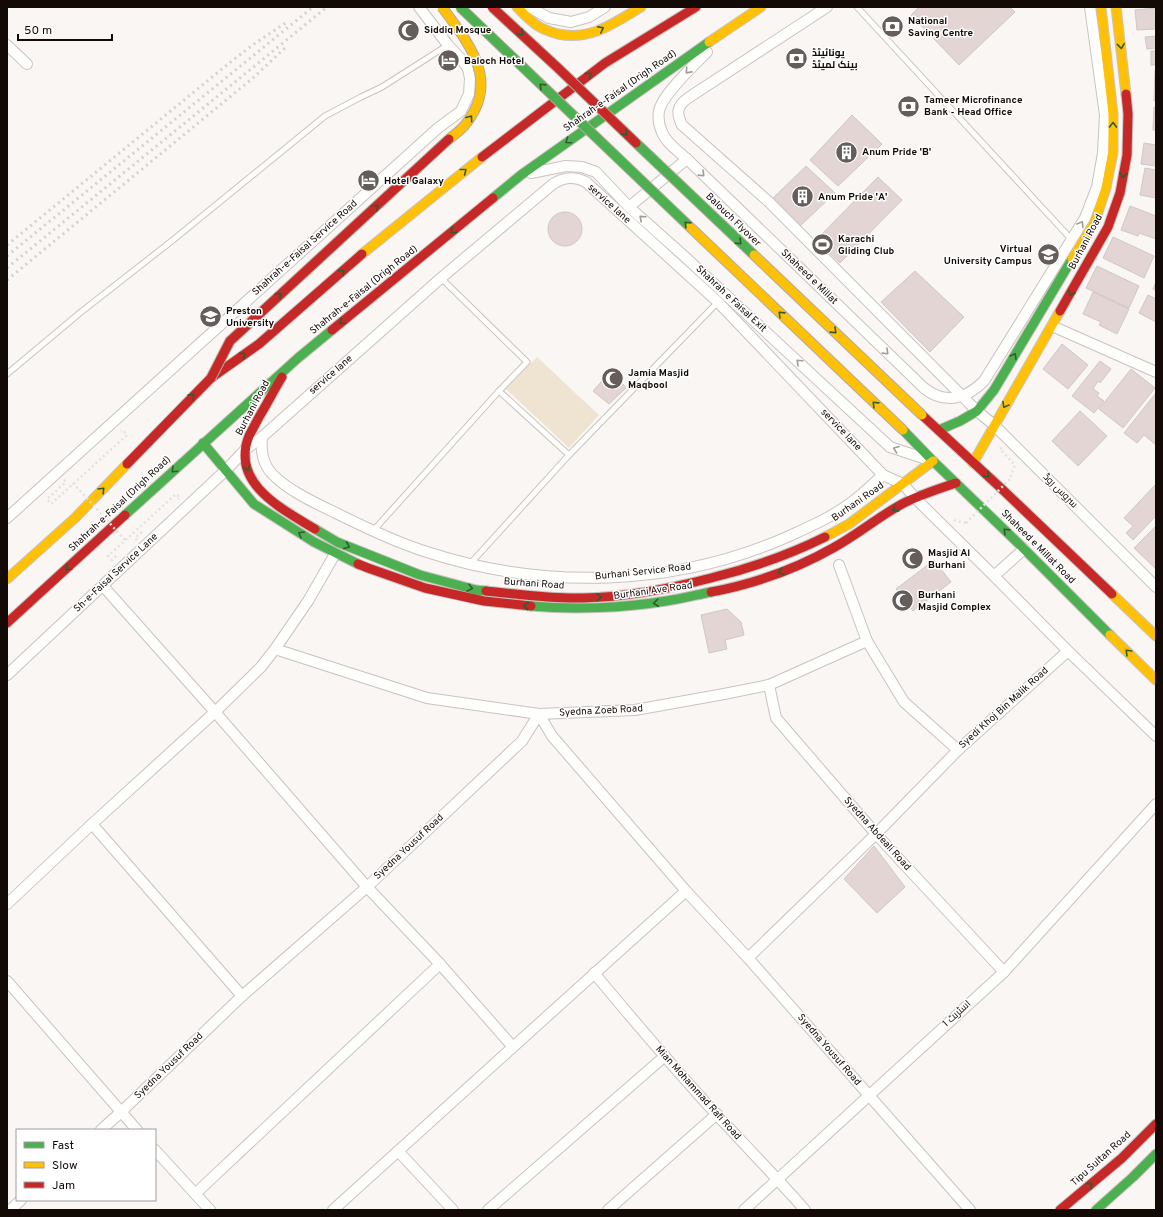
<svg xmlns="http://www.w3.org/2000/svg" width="1163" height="1217" font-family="Overpass,Cairo,sans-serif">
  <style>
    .green { fill: #efe4d1 }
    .building { fill: #e2d5d4; stroke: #cfc8c6 }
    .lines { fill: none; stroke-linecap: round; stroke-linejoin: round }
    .lane-casing { stroke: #cac3c0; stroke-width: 7 }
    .street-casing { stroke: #cac3c0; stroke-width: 12 }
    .fast-casing { stroke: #cac3c0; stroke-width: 11 }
    .slow-casing { stroke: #cac3c0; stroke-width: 11 }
    .jam-casing { stroke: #cac3c0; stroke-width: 11 }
    .path { stroke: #e4e2e1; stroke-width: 2.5; stroke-dasharray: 2 3; stroke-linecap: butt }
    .lane { stroke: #fefefd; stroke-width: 5 }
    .street { stroke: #fefefd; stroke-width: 10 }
    .fast { stroke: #4caf50; stroke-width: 9 }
    .slow { stroke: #ffc107; stroke-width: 9 }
    .jam { stroke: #c62828; stroke-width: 9 }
    .rail { stroke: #d3d1d1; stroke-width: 3; stroke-dasharray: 2 4; stroke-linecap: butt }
    .fast-bridge-casing { stroke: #b6a99d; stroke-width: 11; stroke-linecap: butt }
    .slow-bridge-casing { stroke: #b6a99d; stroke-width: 11; stroke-linecap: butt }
    .jam-bridge-casing { stroke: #b6a99d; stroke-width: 11; stroke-linecap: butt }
    .path-bridge { stroke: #e4e2e1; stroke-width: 2.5; stroke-dasharray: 2 3; stroke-linecap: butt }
    .fast-bridge { stroke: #4caf50; stroke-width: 9 }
    .slow-bridge { stroke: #ffc107; stroke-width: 9 }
    .jam-bridge { stroke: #c62828; stroke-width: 9 }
    .oneway { stroke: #305c2b }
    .oneway2 { stroke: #a09c9a }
    .labels { text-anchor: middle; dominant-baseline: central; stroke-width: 3; stroke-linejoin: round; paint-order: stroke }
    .poi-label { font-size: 10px; font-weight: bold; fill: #130a06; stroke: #fff; text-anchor: start }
    .street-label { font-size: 10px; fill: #130a06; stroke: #fff }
  </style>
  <rect width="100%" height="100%" fill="#f9f6f4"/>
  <polygon class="green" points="537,357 599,415 569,448 506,389"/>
  <g class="building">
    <polygon points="919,7 1010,7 1015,12 959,65 911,15"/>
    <polygon points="1156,8 1156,29 1137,30 1135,10"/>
    <polygon points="1156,36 1156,48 1147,49 1145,37"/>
    <rect x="1151" y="51" width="5" height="14"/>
    <polygon points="1155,70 1156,70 1156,101 1154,101"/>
    <polygon points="1154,107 1156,107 1156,130 1153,130"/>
    <polygon points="852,115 882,144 838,186 810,160"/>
    <polygon points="1144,143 1156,145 1156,166 1141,164"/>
    <polygon points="806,166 835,193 799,227 769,202"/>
    <polygon points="1145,168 1156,170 1156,198 1140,195"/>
    <polygon points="878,177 902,200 840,263 816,240"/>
    <polygon points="1130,206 1156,216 1156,239 1139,233 1138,236 1121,230"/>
    <circle cx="565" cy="229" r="17"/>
    <polygon points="1113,237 1154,256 1144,278 1103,258"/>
    <polygon points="1097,266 1139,286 1129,308 1086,288"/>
    <polygon points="915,271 964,317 930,352 881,302"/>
    <polygon points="1156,282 1156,291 1153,289"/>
    <polygon points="1093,292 1129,309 1117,334 1099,325 1101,322 1083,314"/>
    <polygon points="1148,295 1156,299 1156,322 1139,313"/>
    <polygon points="1062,344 1088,365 1068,389 1043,369"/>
    <polygon points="1100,361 1111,369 1100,383 1098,381 1093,389 1099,393 1097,396 1104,401 1094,413 1072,396"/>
    <polygon points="1131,369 1155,388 1123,428 1099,409"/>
    <polygon points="612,370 626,388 609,404 593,391"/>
    <polygon points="1156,393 1156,445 1144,435 1137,443 1124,433"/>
    <polygon points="1080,411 1107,436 1078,466 1052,441"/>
    <polygon points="1156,484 1156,516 1133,540 1126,533 1133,526 1124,518"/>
    <polygon points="1156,526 1156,569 1134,548"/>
    <polygon points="934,560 951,582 913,611 896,589"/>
    <polygon points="727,609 741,622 744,635 725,640 727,649 709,653 701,615"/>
    <polygon points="874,846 905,887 877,913 844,879"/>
  </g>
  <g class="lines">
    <defs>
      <g id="lane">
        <polyline points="857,7 1072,240"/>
        <polyline points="7,374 81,312 173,240 325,116 361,97 382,87 448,45"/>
        <polyline points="499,391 569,455"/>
        <polyline points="373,531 499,391 527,362 441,278"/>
        <polyline points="470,564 569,455 718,302"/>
      </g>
      <g id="street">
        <polyline points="529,7 549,18 571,22 589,17 605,7"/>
        <path d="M827,7L688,98C677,106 676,113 682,125L769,202L977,411L994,425L1156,587"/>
        <polyline points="7,45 27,64"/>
        <path d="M707,52C695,64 662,95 659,111C658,118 659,126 662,132C666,143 678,151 687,159L924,388C945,405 966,399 984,381L1085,218L1097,187L1103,153L1105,115L1090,7"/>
        <polyline points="531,173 566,166 582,167 596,172 629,207 684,256 890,447 929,460"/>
        <polyline points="629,207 687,159"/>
        <polyline points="1052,326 1156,372"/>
        <path d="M262,437C261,447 261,457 267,467C278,486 317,504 336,513C366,528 395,542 427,552C543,590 674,587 787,537C809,527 832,517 852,502C863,494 873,484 883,475"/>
        <polyline points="7,518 438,128 461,111 469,94 470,78 468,69 463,61 448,45 419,7"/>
        <polyline points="994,576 1024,549"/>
        <polyline points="103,586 215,712 367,887 440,964 513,1047"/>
        <polyline points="867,641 904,702 958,750"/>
        <polyline points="275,649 427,698 539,714 635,710 724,694 769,685 867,641 839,565"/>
        <path d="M7,675L226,470L245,450L262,437L441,278L553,184C564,177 574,176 586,182L718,302L883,475L903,484L915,498L994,576L1068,651L1156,736"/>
        <polyline points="769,685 776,718 876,834 1004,972"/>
        <polyline points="92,824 242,996"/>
        <polyline points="7,904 92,824 215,712 261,667 275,649 308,601 335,554"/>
        <polyline points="748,958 876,834 958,750 1068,651"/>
        <path d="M594,973C634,1021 674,1068 716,1114C746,1146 776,1177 805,1210"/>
        <polyline points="7,981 137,1130"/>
        <polyline points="101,1130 121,1112 242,996 367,887 522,741 539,714 552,736 686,891 748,958 970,1210"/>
        <polyline points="155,1150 210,1210"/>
        <polyline points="398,1151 453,1210"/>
        <polyline points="195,1194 440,964"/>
        <polyline points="10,1210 21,1200"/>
        <polyline points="333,1210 513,1047 686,891"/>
        <polyline points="488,1210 665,1056"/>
        <polyline points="608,1210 717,1114"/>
        <polyline points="744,1210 1004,972 1156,804"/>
      </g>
      <g id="fast">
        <polyline points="493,198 521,175 709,42"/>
        <polyline points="903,430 933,461 1017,542 1110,635"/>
        <polyline points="939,430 960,421 977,411 994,390 1072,259"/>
        <polyline points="203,443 254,504 314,542 358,564"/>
        <polyline points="125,515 298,358 332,330"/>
        <polyline points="315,529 337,542 420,575 476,590 486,591"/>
        <path d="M531,606C573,610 624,608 666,601C681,599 696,595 711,592"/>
        <polyline points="1096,1210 1133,1177 1156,1154"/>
      </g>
      <g id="slow">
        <path d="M517,7C523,13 530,21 538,26C544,30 551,32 558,34C591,41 614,23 641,7"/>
        <polyline points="1116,7 1126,94"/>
        <polyline points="709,42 761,7"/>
        <polyline points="362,254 482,157"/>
        <polyline points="1072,259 1095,221 1106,188 1113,152 1113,114 1101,7"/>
        <polyline points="973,463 1060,311"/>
        <polyline points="825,537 849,524 933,461"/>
        <polyline points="7,579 75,518 127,464"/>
        <polyline points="1112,594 1156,636"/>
        <polyline points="1110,635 1156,680"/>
      </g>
      <g id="jam">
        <polyline points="482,157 605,63 696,7"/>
        <polyline points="1060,311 1108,227 1120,193 1127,155 1128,114 1126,94"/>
        <polyline points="332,330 493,198"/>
        <path d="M282,377C274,390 267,404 259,417C256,423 252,430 249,436C230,483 282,509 315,529"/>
        <polyline points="922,415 1004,491 1112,594"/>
        <polyline points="127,464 211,378 259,344 362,254"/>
        <polyline points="358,564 368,568 425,588 484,601 531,606"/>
        <path d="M486,591C518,594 550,599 583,598C626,597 669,589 711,578C751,568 789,555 825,537"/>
        <path d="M711,592C753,584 796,569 833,548C857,535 878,517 902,504C919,495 938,489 956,483"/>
        <polyline points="7,623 125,515"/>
        <polyline points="1060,1210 1122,1158 1156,1124"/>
      </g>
    </defs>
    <use href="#lane" class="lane-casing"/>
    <use href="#street" class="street-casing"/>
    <use href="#fast" class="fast-casing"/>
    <use href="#slow" class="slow-casing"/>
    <use href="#jam" class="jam-casing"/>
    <g class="path">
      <polyline points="1002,448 1000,449 1015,465 1010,478"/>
      <polyline points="64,480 66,482 47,499 51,504 127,435 123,430 121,431"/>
      <polyline points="954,520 956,521 966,523"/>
      <polyline points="137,540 135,538 143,531"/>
      <polyline points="116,556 112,560 108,556 176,494 180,497 178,499"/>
    </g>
    <use href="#lane" class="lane"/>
    <use href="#street" class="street"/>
    <use href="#fast" class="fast"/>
    <use href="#slow" class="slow"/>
    <use href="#jam" class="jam"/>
    <g class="rail">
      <polyline points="7,245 233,60 254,44 287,22"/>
      <polyline points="7,256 313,7"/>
      <polyline points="7,268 327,7"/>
      <polyline points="7,280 253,78 285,48"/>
    </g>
    <defs>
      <g id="fast-bridge">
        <polyline points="460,7 690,227"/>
        <polyline points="636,143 754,255"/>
      </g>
      <g id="slow-bridge">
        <path d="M442,7C469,44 501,81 465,125C461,130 454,135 449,139"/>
        <polyline points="690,227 903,430"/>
        <polyline points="754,255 922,415"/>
      </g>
      <g id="jam-bridge">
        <polyline points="492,7 558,68 636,143"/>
        <polyline points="211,378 230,341 449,139"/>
      </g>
    </defs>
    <use href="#fast-bridge" class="fast-bridge-casing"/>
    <use href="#slow-bridge" class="slow-bridge-casing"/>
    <use href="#jam-bridge" class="jam-bridge-casing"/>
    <g class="path-bridge">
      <polyline points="73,483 125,540"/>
      <polyline points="966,523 1010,479"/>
    </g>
    <use href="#fast-bridge" class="fast-bridge"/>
    <use href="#slow-bridge" class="slow-bridge"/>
    <use href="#jam-bridge" class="jam-bridge"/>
  </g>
  <defs><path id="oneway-chevron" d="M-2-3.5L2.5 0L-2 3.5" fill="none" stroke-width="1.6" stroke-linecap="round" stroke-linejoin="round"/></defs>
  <g class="oneway">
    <use href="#oneway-chevron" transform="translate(601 29) rotate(-27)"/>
    <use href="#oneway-chevron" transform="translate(521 33) rotate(43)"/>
    <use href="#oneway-chevron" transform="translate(1121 46) rotate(84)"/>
    <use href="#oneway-chevron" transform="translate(589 75) rotate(-37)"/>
    <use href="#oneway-chevron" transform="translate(542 86) rotate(-136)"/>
    <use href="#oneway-chevron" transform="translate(470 118) rotate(-54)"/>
    <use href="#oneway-chevron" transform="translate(1113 125) rotate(-89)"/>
    <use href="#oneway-chevron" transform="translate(625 133) rotate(44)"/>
    <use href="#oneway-chevron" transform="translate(568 141) rotate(145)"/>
    <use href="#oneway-chevron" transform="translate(464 171) rotate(-39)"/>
    <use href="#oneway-chevron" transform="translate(1123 175) rotate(101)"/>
    <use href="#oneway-chevron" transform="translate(376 207) rotate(-43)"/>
    <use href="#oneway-chevron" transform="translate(687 224) rotate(-136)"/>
    <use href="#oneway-chevron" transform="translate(453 231) rotate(141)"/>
    <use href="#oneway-chevron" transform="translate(739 242) rotate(44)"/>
    <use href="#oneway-chevron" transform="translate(342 272) rotate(-41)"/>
    <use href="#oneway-chevron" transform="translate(1071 293) rotate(120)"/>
    <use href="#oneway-chevron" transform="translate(279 295) rotate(-42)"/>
    <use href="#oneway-chevron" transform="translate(781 314) rotate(-136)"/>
    <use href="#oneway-chevron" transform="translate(342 322) rotate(141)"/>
    <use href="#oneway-chevron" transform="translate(834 331) rotate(44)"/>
    <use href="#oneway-chevron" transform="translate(243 355) rotate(-35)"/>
    <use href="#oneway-chevron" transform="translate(1014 356) rotate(-59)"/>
    <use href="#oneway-chevron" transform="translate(192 396) rotate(-46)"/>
    <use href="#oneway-chevron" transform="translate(875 404) rotate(-136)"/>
    <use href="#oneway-chevron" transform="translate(1005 405) rotate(120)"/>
    <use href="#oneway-chevron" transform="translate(247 468) rotate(72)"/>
    <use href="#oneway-chevron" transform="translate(174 470) rotate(137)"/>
    <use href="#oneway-chevron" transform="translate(987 475) rotate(43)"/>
    <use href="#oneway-chevron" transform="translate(102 490) rotate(-46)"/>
    <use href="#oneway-chevron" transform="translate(895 509) rotate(147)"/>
    <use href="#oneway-chevron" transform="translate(1006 531) rotate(-136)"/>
    <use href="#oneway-chevron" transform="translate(301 534) rotate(-150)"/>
    <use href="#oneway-chevron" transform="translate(347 546) rotate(22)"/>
    <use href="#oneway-chevron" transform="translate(68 568) rotate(137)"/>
    <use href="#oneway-chevron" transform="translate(781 572) rotate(160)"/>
    <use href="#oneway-chevron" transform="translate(470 588) rotate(14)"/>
    <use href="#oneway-chevron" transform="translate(599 597) rotate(-3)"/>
    <use href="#oneway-chevron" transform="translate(656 603) rotate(174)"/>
    <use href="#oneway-chevron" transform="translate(526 606) rotate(-175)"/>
    <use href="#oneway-chevron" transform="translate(1128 652) rotate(-135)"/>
    <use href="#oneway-chevron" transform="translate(1090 1185) rotate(-40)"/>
  </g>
  <g class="oneway2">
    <use href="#oneway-chevron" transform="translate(688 71) rotate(132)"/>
    <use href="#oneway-chevron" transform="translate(702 174) rotate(44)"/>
    <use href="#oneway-chevron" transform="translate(642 218) rotate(-138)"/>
    <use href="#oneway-chevron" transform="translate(1081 224) rotate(-59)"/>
    <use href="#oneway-chevron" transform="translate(886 352) rotate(44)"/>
    <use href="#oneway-chevron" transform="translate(799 362) rotate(-137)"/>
    <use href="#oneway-chevron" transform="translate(896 449) rotate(-159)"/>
  </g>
  <defs>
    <symbol id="bank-disc" viewBox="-11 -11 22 22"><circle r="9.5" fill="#645d59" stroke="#fff"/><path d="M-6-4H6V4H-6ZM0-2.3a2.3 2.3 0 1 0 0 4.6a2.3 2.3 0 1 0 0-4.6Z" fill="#fff"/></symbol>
    <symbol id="mosque-disc" viewBox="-11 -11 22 22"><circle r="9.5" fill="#645d59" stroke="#fff"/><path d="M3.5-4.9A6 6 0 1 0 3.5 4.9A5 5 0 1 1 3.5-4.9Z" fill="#fff"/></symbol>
    <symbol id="hotel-disc" viewBox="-11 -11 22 22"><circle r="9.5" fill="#645d59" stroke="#fff"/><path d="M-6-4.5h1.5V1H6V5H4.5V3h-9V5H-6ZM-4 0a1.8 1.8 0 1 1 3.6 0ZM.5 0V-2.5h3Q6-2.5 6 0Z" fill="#fff"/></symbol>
    <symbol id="building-disc" viewBox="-11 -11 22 22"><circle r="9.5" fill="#645d59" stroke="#fff"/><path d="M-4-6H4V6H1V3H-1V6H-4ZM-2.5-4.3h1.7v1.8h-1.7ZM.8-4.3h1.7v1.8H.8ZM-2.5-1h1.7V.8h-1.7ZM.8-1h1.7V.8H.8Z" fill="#fff"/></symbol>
    <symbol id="stadium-disc" viewBox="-11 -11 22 22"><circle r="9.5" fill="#645d59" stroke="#fff"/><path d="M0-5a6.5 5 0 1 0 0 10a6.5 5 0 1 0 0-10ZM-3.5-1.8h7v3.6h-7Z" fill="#fff"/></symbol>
    <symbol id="university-disc" viewBox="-11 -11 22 22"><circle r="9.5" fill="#645d59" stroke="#fff"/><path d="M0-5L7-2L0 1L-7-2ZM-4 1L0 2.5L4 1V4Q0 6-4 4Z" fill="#fff"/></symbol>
  </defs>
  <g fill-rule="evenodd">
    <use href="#bank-disc" x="880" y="14" width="25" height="25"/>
    <use href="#mosque-disc" x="396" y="18" width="25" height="25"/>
    <use href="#bank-disc" x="784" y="46" width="25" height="25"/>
    <use href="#hotel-disc" x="436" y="48" width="25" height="25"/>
    <use href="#bank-disc" x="896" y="94" width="25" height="25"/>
    <use href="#building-disc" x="834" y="140" width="25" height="25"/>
    <use href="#hotel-disc" x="356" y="168" width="25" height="25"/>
    <use href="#building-disc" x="790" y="184" width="25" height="25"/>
    <use href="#stadium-disc" x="810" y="232" width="25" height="25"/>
    <use href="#university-disc" x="1036" y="242" width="25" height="25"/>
    <use href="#university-disc" x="198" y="304" width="25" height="25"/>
    <use href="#mosque-disc" x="600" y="366" width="25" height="25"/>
    <use href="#mosque-disc" x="900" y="546" width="25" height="25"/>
    <use href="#mosque-disc" x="890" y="588" width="25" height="25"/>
  </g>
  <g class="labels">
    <g class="poi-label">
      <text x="908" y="21">National<tspan x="908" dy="12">Saving Centre</tspan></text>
      <text x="424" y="30">Siddiq Mosque</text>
      <text x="812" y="53">یونائیٹڈ<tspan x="812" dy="12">بینک لمیٹڈ</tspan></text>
      <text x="464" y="61">Baloch Hotel</text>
      <text x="924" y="100">Tameer Microfinance<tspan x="924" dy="12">Bank - Head Office</tspan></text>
      <text x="862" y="152">Anum Pride 'B'</text>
      <text x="384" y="181">Hotel Galaxy</text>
      <text x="818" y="197">Anum Pride 'A'</text>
      <text x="838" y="239">Karachi<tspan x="838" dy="12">Gliding Club</tspan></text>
      <text x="1032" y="249" text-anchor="end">Virtual<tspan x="1032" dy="12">University Campus</tspan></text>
      <text x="226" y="311">Preston<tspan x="226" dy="12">University</tspan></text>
      <text x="628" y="373">Jamia Masjid<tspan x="628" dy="12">Maqbool</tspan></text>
      <text x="928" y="553">Masjid Al<tspan x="928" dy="12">Burhani</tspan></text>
      <text x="918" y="595">Burhani<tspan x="918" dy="12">Masjid Complex</tspan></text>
    </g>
    <g class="street-label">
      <text transform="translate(620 91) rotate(-35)">Shahrah-e-Faisal (Drigh Road)</text>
      <text transform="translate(609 204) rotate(42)">service lane</text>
      <text transform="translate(733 220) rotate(44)">Balouch Flyover</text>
      <text transform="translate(1086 242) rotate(-62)">Burhani Road</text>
      <text transform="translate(305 248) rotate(-42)">Shahrah-e-Faisal Service Road</text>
      <text transform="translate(809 277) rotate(44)">Shaheed e Millat</text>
      <text transform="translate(364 290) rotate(-39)">Shahrah-e-Faisal (Drigh Road)</text>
      <text transform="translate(731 299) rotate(43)">Shahrah e Faisal Exit</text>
      <text transform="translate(331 375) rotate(-41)">service lane</text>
      <text transform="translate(253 408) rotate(-62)">Burhani Road</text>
      <text transform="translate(841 430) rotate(46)">service lane</text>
      <text transform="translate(1060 491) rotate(45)">سروس روڈ</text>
      <text transform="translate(858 502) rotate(-35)">Burhani Road</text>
      <text transform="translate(120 504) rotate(-43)">Shahrah-e-Faisal (Drigh Road)</text>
      <text transform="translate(1038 547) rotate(45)">Shaheed e Millat Road</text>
      <text transform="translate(643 572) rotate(-6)">Burhani Service Road</text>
      <text transform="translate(116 573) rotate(-43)">Sh-e-Faisal Service Lane</text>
      <text transform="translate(534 584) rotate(4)">Burhani Road</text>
      <text transform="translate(653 591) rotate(-8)">Burhani Ave Road</text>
      <text transform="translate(1004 708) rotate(-42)">Syedi Khoj Bin Malik Road</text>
      <text transform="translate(601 711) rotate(-3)">Syedna Zoeb Road</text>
      <text transform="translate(877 834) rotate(48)">Syedna Abdeali Road</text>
      <text transform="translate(409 847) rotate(-43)">Syedna Yousuf Road</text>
      <text transform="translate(957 1014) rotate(-42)">اسٹریٹ 1</text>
      <text transform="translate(829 1050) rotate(49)">Syedna Yousuf Road</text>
      <text transform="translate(169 1066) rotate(-44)">Syedna Yousuf Road</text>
      <text transform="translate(698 1093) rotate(48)">Mian Mohammad Rafi Road</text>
      <text transform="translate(1101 1159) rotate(-42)">Tipu Sultan Road</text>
    </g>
  </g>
  <rect width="1163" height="1217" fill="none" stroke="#130a06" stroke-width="16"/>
  <rect x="16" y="1129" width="140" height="72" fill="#ffffff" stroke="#a19d9b"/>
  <rect x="24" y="1142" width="20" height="6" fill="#4caf50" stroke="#a19d9b"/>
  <text x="52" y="1149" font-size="12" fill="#130a06">Fast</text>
  <rect x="24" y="1162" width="20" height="6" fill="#ffc107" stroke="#a19d9b"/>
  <text x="52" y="1169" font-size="12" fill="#130a06">Slow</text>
  <rect x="24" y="1182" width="20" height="6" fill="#c62828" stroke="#a19d9b"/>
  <text x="52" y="1189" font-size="12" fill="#130a06">Jam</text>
  <path d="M18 34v6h94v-6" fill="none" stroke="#130a06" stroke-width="2"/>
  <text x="24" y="34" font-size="12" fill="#130a06" stroke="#ffffff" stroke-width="3" paint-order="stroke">50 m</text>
</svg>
